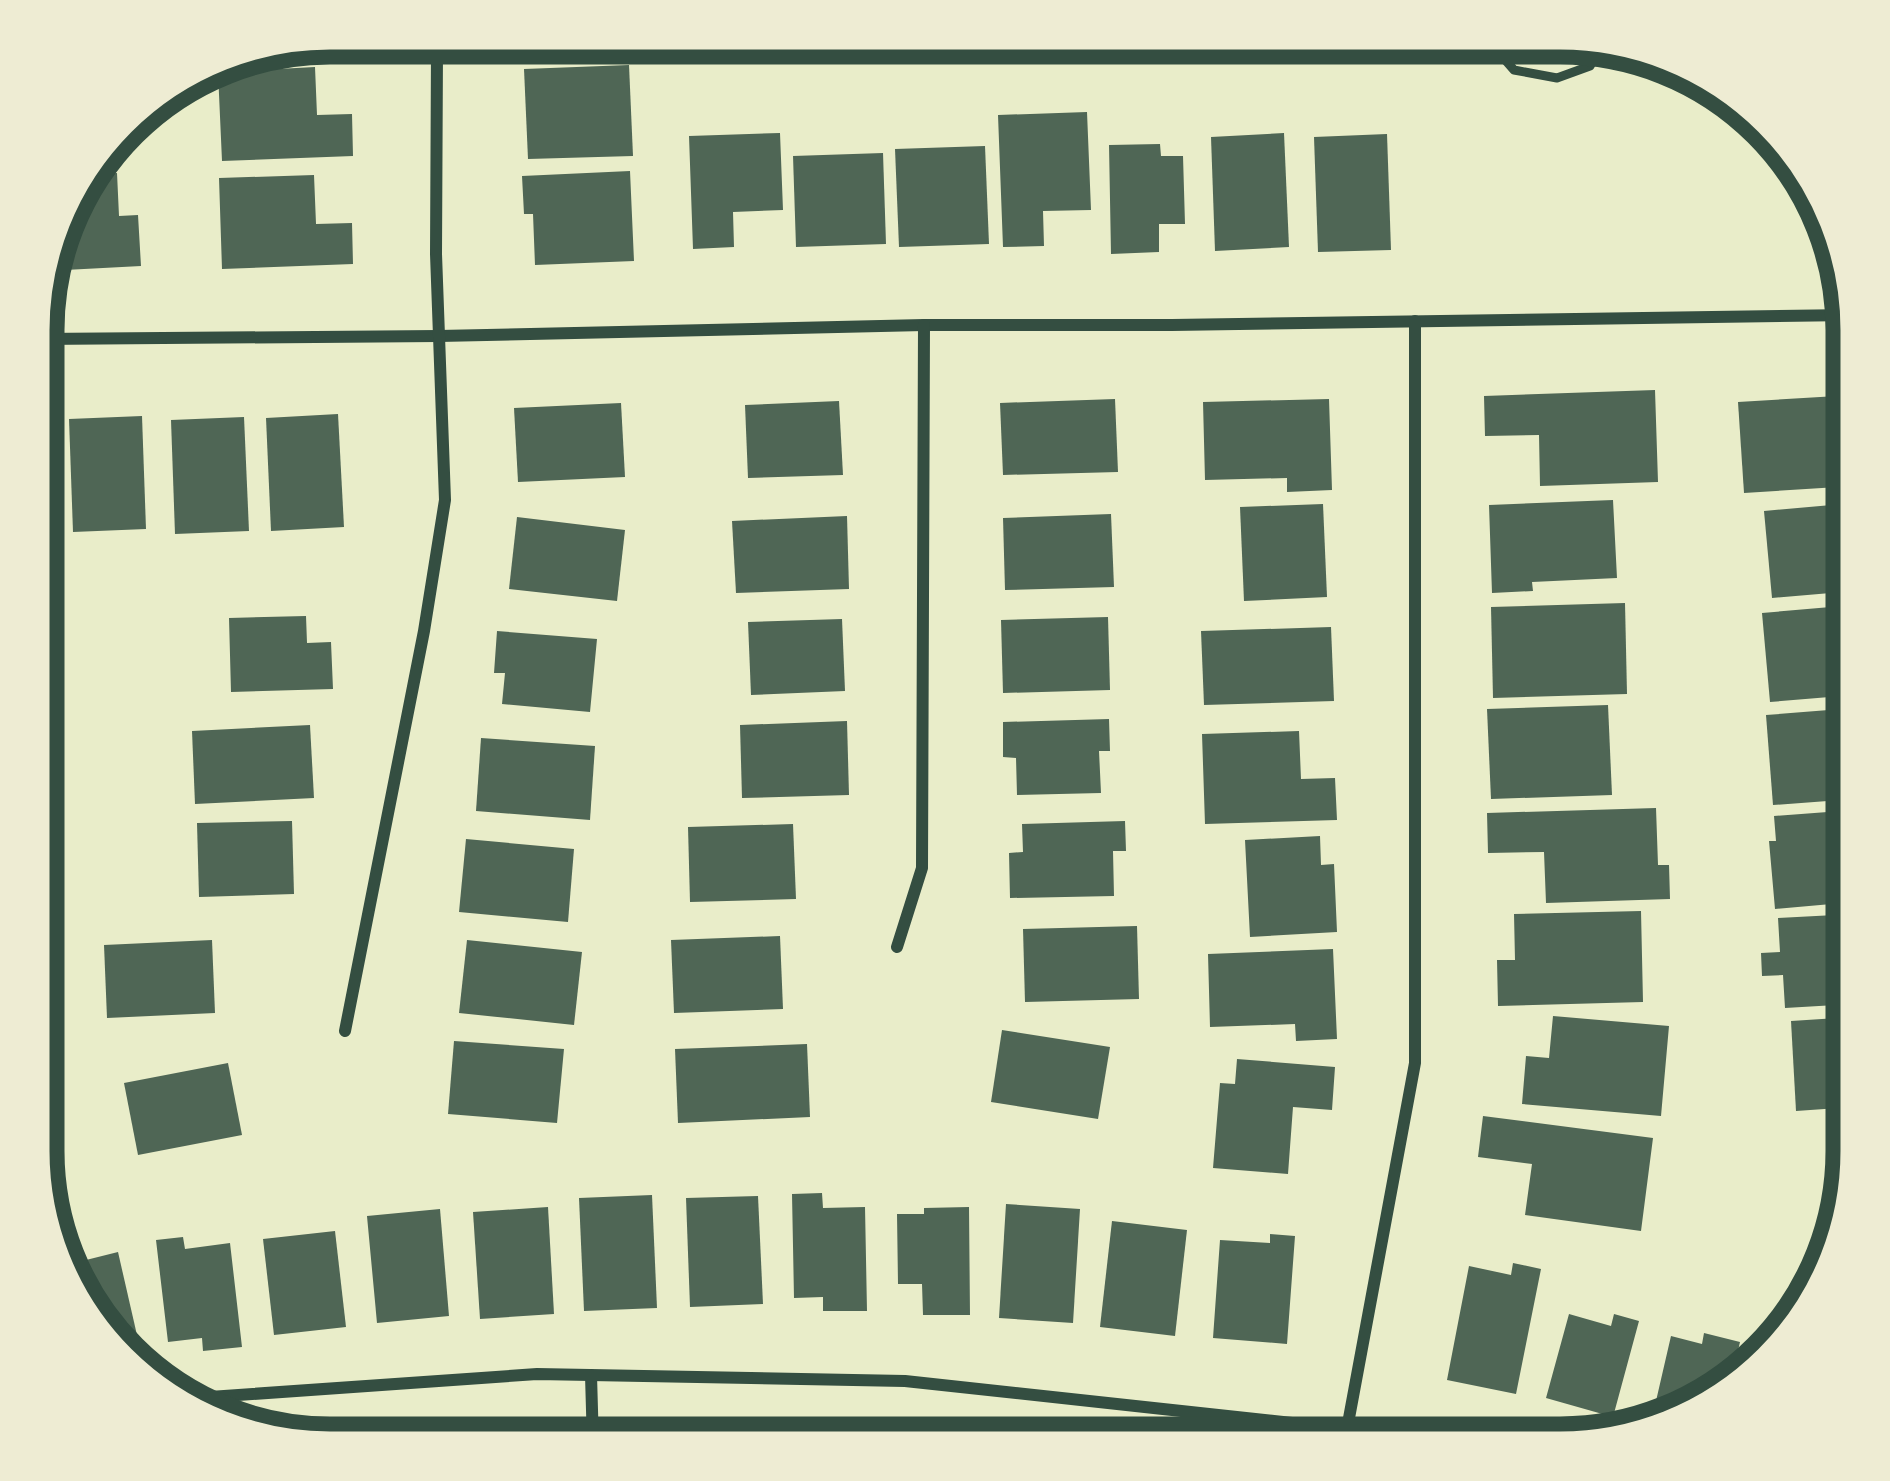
<svg xmlns="http://www.w3.org/2000/svg" width="1890" height="1481" font-family="'Roboto Condensed',sans-serif">
  <style>
    .building { fill: #4f6655 }
    .lines { fill: none; stroke-linecap: round; stroke-linejoin: round }
    .service { stroke: #344e41; stroke-width: 9 }
    .minor { stroke: #344e41; stroke-width: 12 }
    .rim { fill: none; stroke: #344e41; stroke-width: 15 }
  </style>
  <rect width="100%" height="100%" fill="#e9edc9"/>
  <g class="building">
    <polygon points="656,47 656,53 560,55 560,48"/>
    <polygon points="629,65 633,156 528,159 524,69"/>
    <polygon points="315,67 317,115 352,114 353,156 222,161 218,72"/>
    <polygon points="141,106 144,136 111,140 137,109"/>
    <polygon points="1087,112 1091,210 1043,211 1044,246 1003,247 998,115"/>
    <polygon points="780,133 783,210 733,212 734,247 693,249 689,136"/>
    <polygon points="1284,133 1289,247 1215,251 1211,137"/>
    <polygon points="1387,134 1391,250 1318,252 1314,137"/>
    <polygon points="1160,144 1161,156 1183,156 1185,224 1159,224 1159,252 1111,254 1109,145"/>
    <polygon points="985,146 989,244 899,247 895,149"/>
    <polygon points="883,153 886,244 796,247 793,156"/>
    <polygon points="630,171 634,261 535,265 533,214 524,214 522,176"/>
    <polygon points="117,173 119,216 138,215 141,266 46,271 75,184 82,175"/>
    <polygon points="314,175 316,224 352,223 353,264 222,269 219,178"/>
    <polygon points="1655,390 1658,482 1540,486 1539,435 1485,436 1484,396"/>
    <polygon points="1854,395 1854,486 1744,493 1738,402"/>
    <polygon points="1115,399 1118,472 1003,475 1000,403"/>
    <polygon points="1329,399 1332,490 1287,492 1287,478 1205,480 1203,402"/>
    <polygon points="839,401 843,475 748,478 745,405"/>
    <polygon points="621,403 625,477 518,482 514,408"/>
    <polygon points="338,414 344,527 271,531 266,418"/>
    <polygon points="142,416 146,529 73,532 69,419"/>
    <polygon points="244,417 249,531 175,534 171,420"/>
    <polygon points="1613,500 1617,578 1532,582 1533,591 1492,593 1489,505"/>
    <polygon points="1854,503 1854,591 1772,598 1764,511"/>
    <polygon points="1323,504 1327,597 1244,601 1240,507"/>
    <polygon points="1111,514 1114,587 1005,590 1003,518"/>
    <polygon points="847,516 849,589 736,593 732,521"/>
    <polygon points="517,517 625,530 617,601 509,589"/>
    <polygon points="1625,603 1627,694 1493,698 1491,607"/>
    <polygon points="1854,605 1854,695 1770,702 1762,613"/>
    <polygon points="306,616 307,643 331,642 333,689 231,692 229,618"/>
    <polygon points="1108,617 1110,690 1003,693 1001,620"/>
    <polygon points="842,619 845,691 751,695 748,622"/>
    <polygon points="1331,627 1334,701 1204,705 1201,631"/>
    <polygon points="497,631 597,639 590,712 502,704 505,673 494,673"/>
    <polygon points="1608,705 1612,795 1491,799 1487,709"/>
    <polygon points="1854,708 1854,799 1773,805 1766,715"/>
    <polygon points="1109,719 1110,751 1099,751 1101,793 1017,795 1016,758 1003,757 1003,722"/>
    <polygon points="847,721 849,795 742,798 740,725"/>
    <polygon points="310,725 314,798 195,804 192,731"/>
    <polygon points="1299,731 1301,779 1335,778 1337,820 1205,824 1202,734"/>
    <polygon points="481,738 595,746 590,820 476,811"/>
    <polygon points="1656,808 1658,865 1669,865 1670,899 1546,903 1544,852 1488,853 1487,813"/>
    <polygon points="1854,810 1854,902 1775,909 1769,841 1776,841 1774,816"/>
    <polygon points="292,821 294,894 199,897 197,823"/>
    <polygon points="1125,821 1126,851 1113,851 1114,896 1010,898 1009,853 1023,852 1022,824"/>
    <polygon points="793,824 796,899 690,902 688,827"/>
    <polygon points="1320,836 1321,865 1334,864 1337,932 1250,937 1245,840"/>
    <polygon points="466,839 574,849 568,922 459,912"/>
    <polygon points="1641,911 1643,1002 1498,1006 1497,960 1515,960 1514,914"/>
    <polygon points="1854,914 1853,1004 1785,1008 1783,975 1762,976 1761,953 1780,952 1778,918"/>
    <polygon points="1137,926 1139,999 1025,1002 1023,929"/>
    <polygon points="780,936 783,1009 674,1013 671,940"/>
    <polygon points="212,940 215,1013 107,1018 104,945"/>
    <polygon points="467,940 582,952 574,1025 459,1013"/>
    <polygon points="1333,949 1337,1039 1296,1041 1295,1024 1210,1027 1208,954"/>
    <polygon points="1553,1016 1669,1026 1661,1116 1522,1104 1526,1056 1549,1058"/>
    <polygon points="1853,1017 1853,1107 1796,1111 1791,1021"/>
    <polygon points="1002,1030 1110,1047 1098,1119 991,1102"/>
    <polygon points="454,1041 564,1049 557,1123 448,1114"/>
    <polygon points="807,1044 810,1117 678,1123 675,1049"/>
    <polygon points="1237,1059 1335,1067 1332,1110 1293,1107 1288,1174 1213,1168 1220,1083 1235,1084"/>
    <polygon points="228,1063 242,1135 138,1155 124,1083"/>
    <polygon points="1483,1116 1653,1138 1641,1231 1525,1215 1532,1164 1478,1157"/>
    <polygon points="822,1193 823,1208 865,1207 867,1311 823,1311 823,1297 794,1298 792,1194"/>
    <polygon points="652,1195 657,1308 584,1311 579,1198"/>
    <polygon points="1847,1195 1837,1240 1822,1227"/>
    <polygon points="758,1196 763,1304 690,1307 686,1198"/>
    <polygon points="1006,1204 1080,1209 1073,1323 999,1318"/>
    <polygon points="548,1207 554,1314 480,1319 473,1212"/>
    <polygon points="969,1207 970,1315 923,1315 922,1284 898,1284 897,1214 924,1214 924,1208"/>
    <polygon points="440,1209 449,1316 377,1323 367,1216"/>
    <polygon points="1112,1221 1187,1230 1175,1336 1100,1327"/>
    <polygon points="335,1231 346,1327 274,1335 263,1239"/>
    <polygon points="1270,1234 1295,1236 1287,1344 1213,1338 1220,1240 1270,1243"/>
    <polygon points="183,1237 185,1249 230,1243 242,1347 203,1351 202,1338 168,1342 156,1240"/>
    <polygon points="118,1252 142,1357 127,1360 67,1281 62,1266"/>
    <polygon points="1513,1263 1541,1269 1516,1394 1447,1380 1469,1266 1511,1275"/>
    <polygon points="1569,1314 1611,1326 1614,1314 1639,1321 1613,1417 1546,1398"/>
    <polygon points="1704,1333 1740,1342 1731,1381 1673,1422 1650,1427 1671,1336 1702,1344"/>
  </g>
  <g class="lines">
    <polyline class="service" points="1486,38 1514,70 1557,78 1590,66 1603,42"/>
    <g class="minor">
      <polyline points="39,339 439,336 924,325 1172,325 1851,315"/>
      <polyline points="897,947 922,868 924,325"/>
      <polyline points="345,1031 424,631 445,500 436,254 437,50"/>
      <polyline points="591,1375 593,1445"/>
      <polyline points="181,1399 537,1374 905,1381 1347,1429 1414,1445"/>
      <polyline points="1344,1445 1415,1063 1415,321"/>
    </g>
  </g>
  <path d="M0 0H1890V1481H0ZM330 57H1560A273 273 0 0 1 1833 330V1151A273 273 0 0 1 1560 1424H330A273 273 0 0 1 57 1151V330A273 273 0 0 1 330 57Z" fill="#eeecd3" fill-rule="evenodd"/>
  <path class="rim" d="M330 57H1560A273 273 0 0 1 1833 330V1151A273 273 0 0 1 1560 1424H330A273 273 0 0 1 57 1151V330A273 273 0 0 1 330 57Z"/>
</svg>
